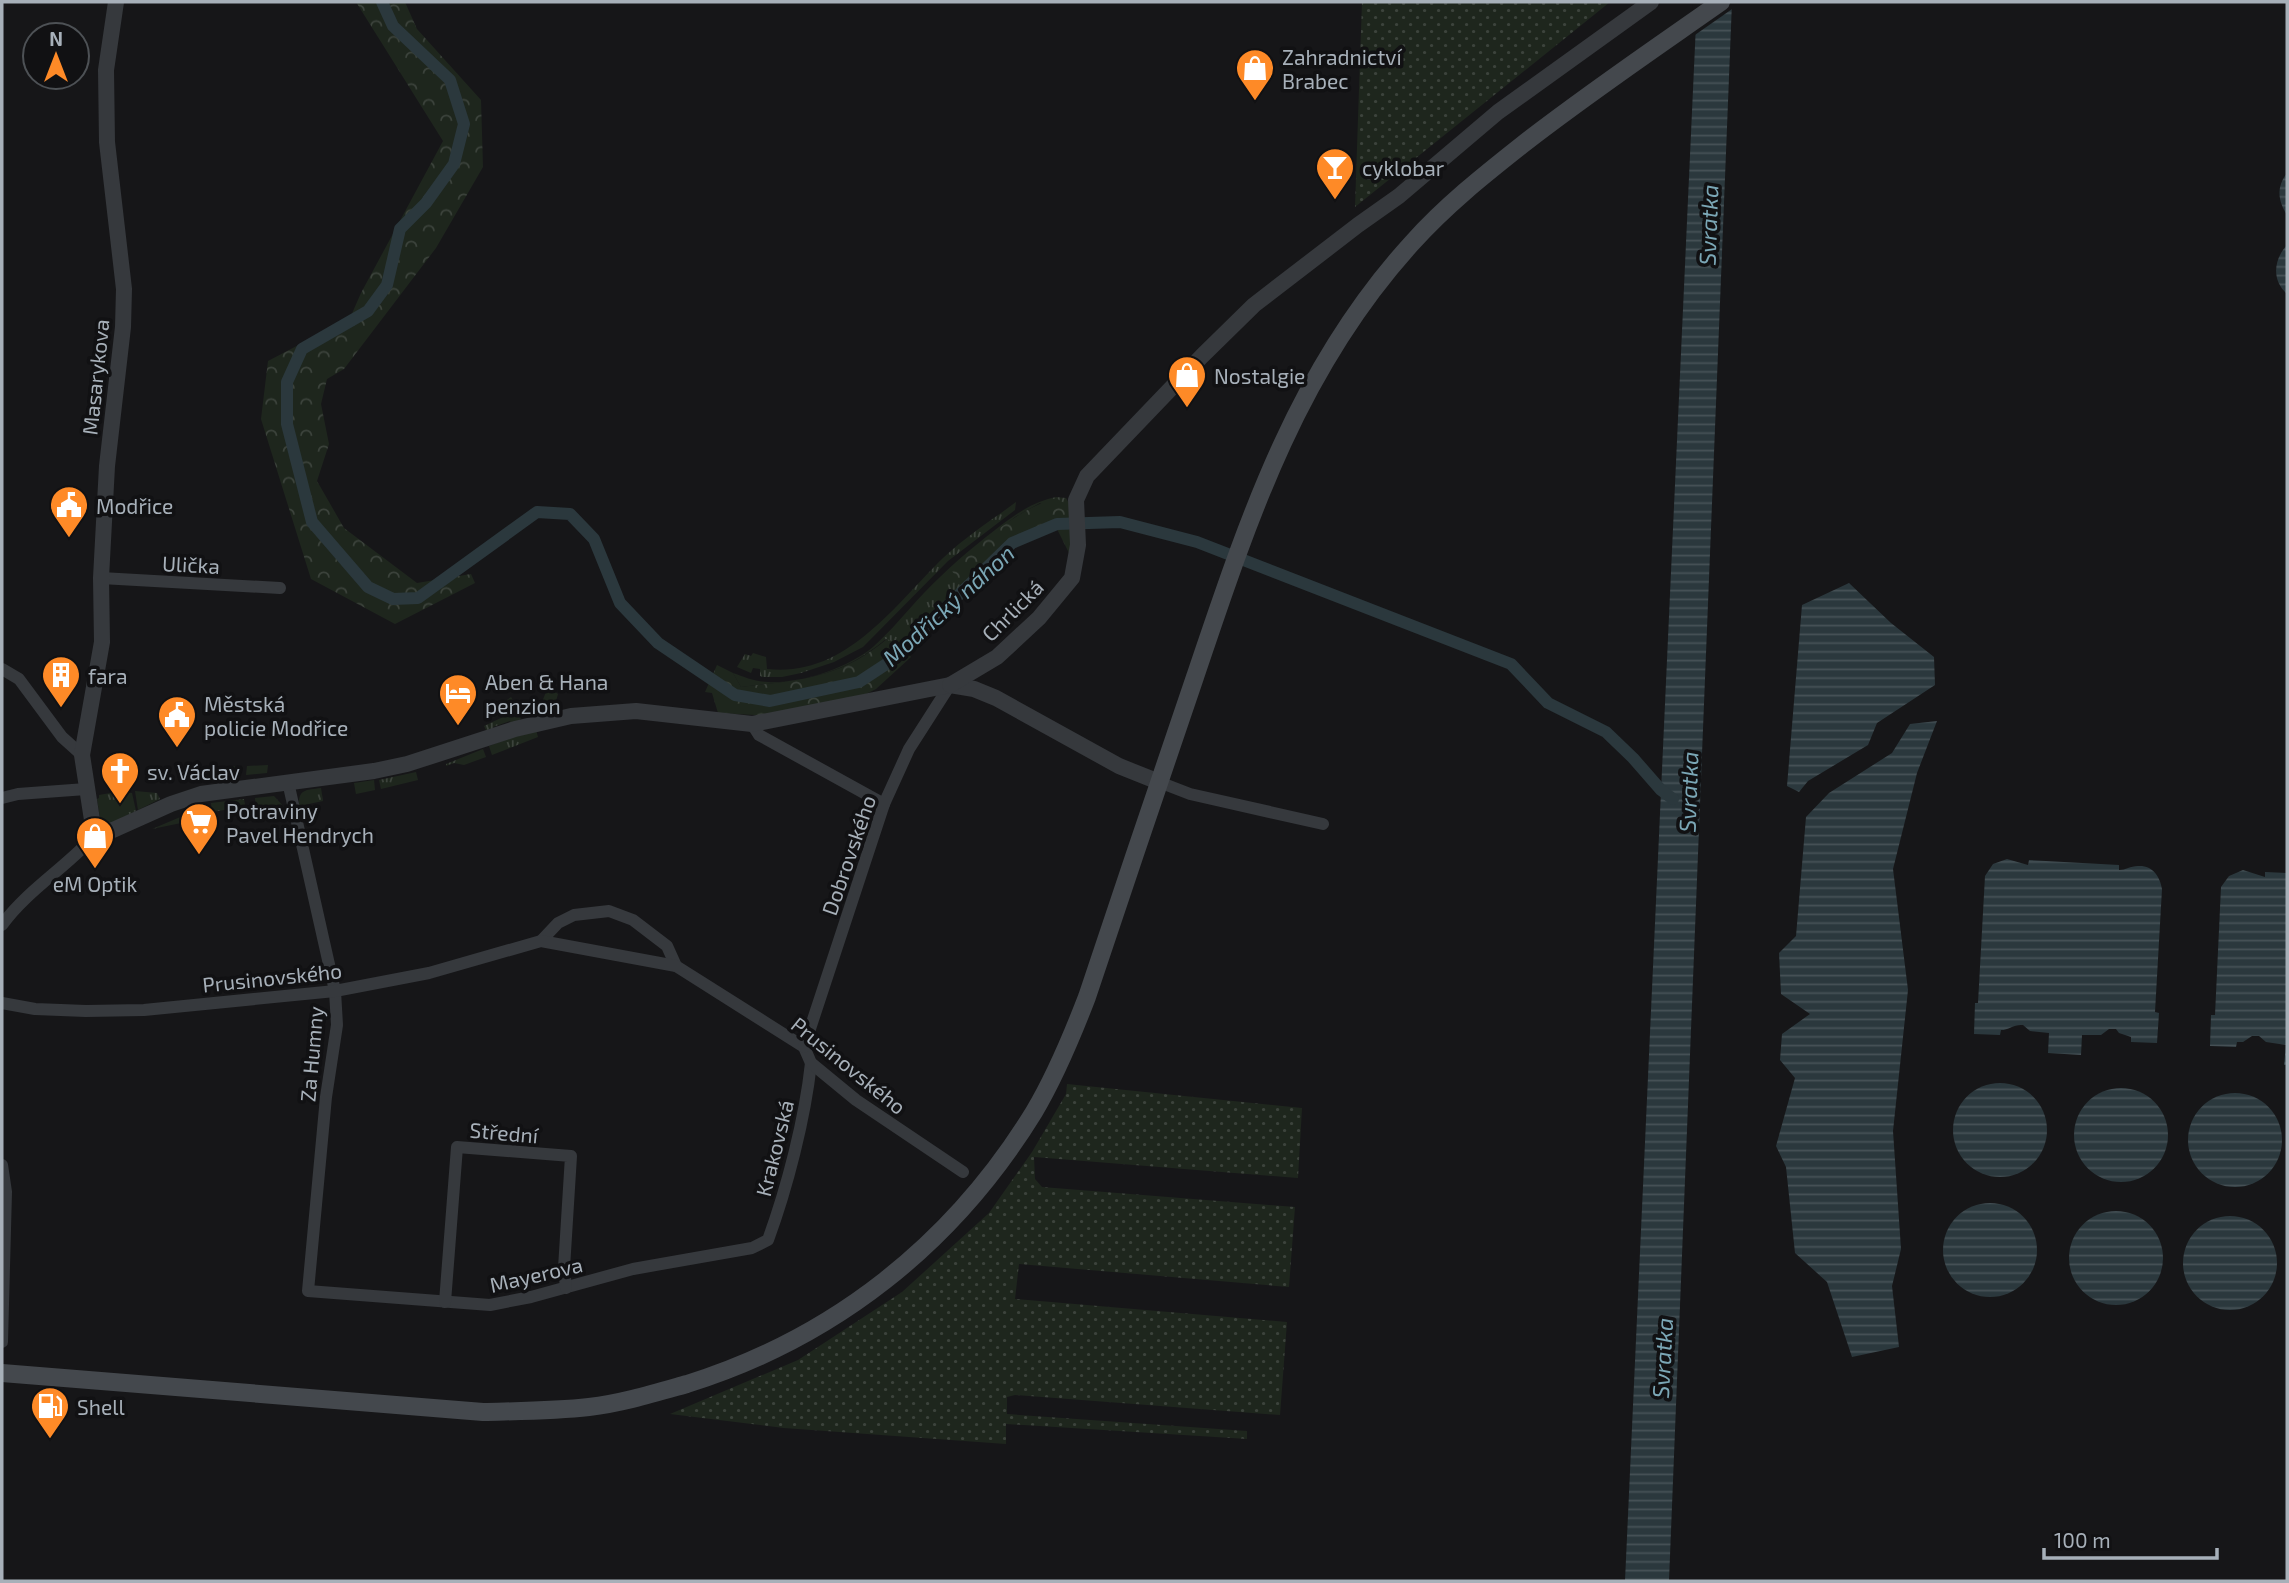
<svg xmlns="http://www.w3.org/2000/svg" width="2289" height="1583" font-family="'Exo 2',sans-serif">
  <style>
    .grass { fill: url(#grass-tufts) }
    .forest { fill: url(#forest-crowns) }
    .garden { fill: url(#garden-dots) }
    .water { fill: url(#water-rules) }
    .pier { fill: #161618 }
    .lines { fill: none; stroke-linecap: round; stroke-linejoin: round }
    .canal { stroke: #2b383d; stroke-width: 12 }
    .minor { stroke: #36393d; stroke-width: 12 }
    .tertiary { stroke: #36393d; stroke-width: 16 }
    .secondary { stroke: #44484d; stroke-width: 18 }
    .labels { text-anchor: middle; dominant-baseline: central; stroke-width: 7; stroke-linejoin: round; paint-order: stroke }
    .poi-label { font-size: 21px; fill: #a7b0b9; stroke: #111113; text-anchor: start }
    .street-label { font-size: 21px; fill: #a7b0b9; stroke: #111113 }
    .water-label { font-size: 23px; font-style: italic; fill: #7ba7b6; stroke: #111113 }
  </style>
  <defs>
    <pattern id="grass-tufts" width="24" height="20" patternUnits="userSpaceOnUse" patternTransform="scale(1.75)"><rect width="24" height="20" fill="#1e261d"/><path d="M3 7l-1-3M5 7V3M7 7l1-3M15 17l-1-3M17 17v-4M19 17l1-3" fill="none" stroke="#3c433c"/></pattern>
    <pattern id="forest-crowns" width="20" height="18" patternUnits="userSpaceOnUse" patternTransform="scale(1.75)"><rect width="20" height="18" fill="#1e261d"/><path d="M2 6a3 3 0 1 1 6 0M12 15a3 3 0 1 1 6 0" fill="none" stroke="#3c433c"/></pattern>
    <pattern id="garden-dots" width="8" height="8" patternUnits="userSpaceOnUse" patternTransform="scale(1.75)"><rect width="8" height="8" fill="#1e261d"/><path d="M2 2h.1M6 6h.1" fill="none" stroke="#3c433c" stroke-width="1.8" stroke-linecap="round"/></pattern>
    <pattern id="water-rules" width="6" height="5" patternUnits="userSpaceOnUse" patternTransform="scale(1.75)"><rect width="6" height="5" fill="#2b383d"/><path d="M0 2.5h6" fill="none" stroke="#475257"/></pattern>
  </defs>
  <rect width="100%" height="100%" fill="#161618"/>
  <g class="grass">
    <path d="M1056,497L1066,498L1070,505L1073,519L1040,503L1015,517L951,569L965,584L902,646L886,639C838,679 800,680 741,687L733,673C744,677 756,682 768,682C801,684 848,668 873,647C891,631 907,611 924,593C946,570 970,549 995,530C1014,515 1032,502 1056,497Z"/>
    <path d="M1016,502L1015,510L948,561L863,647L834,662L801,673L782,677H763L760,676V669L753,668L751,673L737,667L745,654L751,656L753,653L766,657L767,669C845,678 894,606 943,558C965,537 992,520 1016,502Z"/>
    <polygon points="545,685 558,694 556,701 558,705 545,709 545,712 538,713 537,712 543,710 542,702 546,692 542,689"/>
    <polygon points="511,697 517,707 493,718 489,714"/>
    <polygon points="516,711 521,718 519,721 511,724 510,721 493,727 494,730 487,732 484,726"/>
    <polygon points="531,730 536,730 538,737 492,755 489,746"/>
    <polygon points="483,749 486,757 464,765 454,763 446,766 446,764"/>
    <polygon points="268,765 267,773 246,775 247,766"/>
    <polygon points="240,766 239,775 220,775 221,767"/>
    <polygon points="416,772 418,780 381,789 379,780"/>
    <polygon points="374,780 375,790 356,794 354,783"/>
    <path d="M321,788L323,801L299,806C298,789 306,790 321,788Z"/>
    <polygon points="135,791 157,793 160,799 138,810"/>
    <polygon points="116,792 132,793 136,811 114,822 105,823 100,818 97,799 99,798 99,795"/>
    <polygon points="274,796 284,807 231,815 230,809 212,812 211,803 244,799 246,810 256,808 255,798"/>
    <polygon points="195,803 202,812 200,819 189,822 186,817 180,820 181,823 152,829 197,810"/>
  </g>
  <g class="forest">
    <polygon points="356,2 405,2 417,29 481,100 483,167 436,248 344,369 327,379 321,404 329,444 317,481 344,528 417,583 471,574 475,583 395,624 311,579 261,419 268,361 350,318 361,293 443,141"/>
    <path d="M1056,498L1069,506L1076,544L1069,553L1056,527L1013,546L906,650L911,657L876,689L858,698L771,716L718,713L712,693L705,692L717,665L733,673L741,687C800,680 839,679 887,639L902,646L964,585L950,569C983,542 1015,510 1056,498Z"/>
  </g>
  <g class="garden">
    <polygon points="1362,2 1610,2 1355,207"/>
    <polygon points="1067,1084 1302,1108 1298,1178 1034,1157 1035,1179 1042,1187 1295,1207 1289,1287 1019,1264 1015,1299 1287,1322 1280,1415 1015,1395 1007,1397 1007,1414 1247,1431 1247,1439 1006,1424 1006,1444 784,1428 670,1414 798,1360 902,1292 989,1213 1032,1152 1066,1094"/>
  </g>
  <g class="water">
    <polygon points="1697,2 1732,2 1669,1581 1625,1581"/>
    <path d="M2287,173V215C2278,201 2276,187 2287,173Z"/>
    <path d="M2287,245V294C2271,280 2274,259 2287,245Z"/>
    <polygon points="1849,583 1891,623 1934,657 1935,685 1877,723 1868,745 1808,781 1799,792 1787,786 1802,605"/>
    <polygon points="1937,721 1917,773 1893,869 1908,990 1893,1131 1901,1249 1892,1286 1899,1347 1852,1357 1827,1282 1795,1253 1786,1167 1776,1146 1795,1078 1780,1060 1782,1034 1810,1014 1781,994 1779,953 1796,936 1806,817 1829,793 1892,753 1910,724"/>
    <path d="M2007,859L2028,865L2029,860L2119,865V870C2126,870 2130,866 2138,866C2152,865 2160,876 2162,889L2155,1012L2159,1013L2157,1043L2131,1042V1037L2119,1033L2116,1029H2109L2101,1035H2082L2081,1055L2048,1053L2049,1033L2030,1031L2023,1025C2014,1024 2009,1030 2001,1030L2000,1035L1974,1034L1975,1003H1978L1985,876L1993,864Z"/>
    <polygon points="2243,870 2265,877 2265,872 2287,873 2287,1065 2284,1065 2286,1045 2266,1042 2259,1036 2252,1036 2243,1042 2237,1042 2236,1047 2210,1046 2211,1015 2215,1015 2221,887 2229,876"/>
    <circle cx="2000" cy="1130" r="47"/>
    <circle cx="2121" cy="1135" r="47"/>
    <circle cx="2235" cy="1140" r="47"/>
    <circle cx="1990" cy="1250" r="47"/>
    <circle cx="2116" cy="1258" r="47"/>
    <circle cx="2230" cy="1263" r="47"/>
  </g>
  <polygon class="pier" points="1696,2 1735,2 1735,7 1692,37 1693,4"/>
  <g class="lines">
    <polyline class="canal" points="382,2 393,26 450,80 464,124 454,164 426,203 400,229 387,285 368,311 302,349 287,382 287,424 312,522 368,587 393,599 418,598 537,512 570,514 594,539 620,603 658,643 735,695 770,701 859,682 891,661 1012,543 1057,524 1120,522 1197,542 1511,664 1548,703 1606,732 1633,758 1661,790 1673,799"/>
    <g class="minor">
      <polyline points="101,578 280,588"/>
      <polyline points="2,669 19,679 62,737 82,755"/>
      <polyline points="752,724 759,735 884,804"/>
      <path d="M288,782L335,991L337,1025L326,1097L308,1291L490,1305L531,1297L633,1269L752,1248L768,1240C787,1188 805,1119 811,1063"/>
      <polyline points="1159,782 1190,794 1323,824"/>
      <polyline points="2,798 18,794 86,789"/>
      <path d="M2,925C28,889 70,865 99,831"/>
      <polyline points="541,941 558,923 574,915 609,911 633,920 667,946 676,966"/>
      <polyline points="2,1003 35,1009 86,1011 144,1010 335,991 429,973 541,941 676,966 804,1047 811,1063 856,1100 963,1172"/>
      <polyline points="804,1047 884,804 909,749 950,685"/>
      <polyline points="2,1165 6,1192 2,1342"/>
      <polyline points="445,1302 457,1147 571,1156 564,1268 566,1288"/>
    </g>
    <g class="tertiary">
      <polyline points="116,2 106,70 107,142 124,289 123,327 107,466 101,578 102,642 82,755 92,820 99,831 113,830 171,804 201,794 374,771 407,764 515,729 571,716 636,711 752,724 950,685 974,689 996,698 1119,766 1159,782"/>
      <polyline points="950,685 997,657 1039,618 1072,578 1078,545 1076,500 1087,476 1202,356 1254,305 1358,225 1399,196 1498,112 1651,2"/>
    </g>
    <path class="secondary" d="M2,1373L483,1412C518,1411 554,1411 589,1407C622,1403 655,1393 687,1384C834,1338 953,1244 1034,1112C1056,1075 1072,1036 1087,997C1123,890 1158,784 1195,677C1248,520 1297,369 1412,243C1445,206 1484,175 1522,145C1586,95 1654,49 1721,2"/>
  </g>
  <defs>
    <symbol id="shop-pin" viewBox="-11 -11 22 30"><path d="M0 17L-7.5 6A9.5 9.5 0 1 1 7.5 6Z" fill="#fe8a27" stroke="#111113"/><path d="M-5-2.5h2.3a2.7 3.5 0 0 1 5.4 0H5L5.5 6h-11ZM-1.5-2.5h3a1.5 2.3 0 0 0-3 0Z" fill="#fff"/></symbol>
    <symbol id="bar-pin" viewBox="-11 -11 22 30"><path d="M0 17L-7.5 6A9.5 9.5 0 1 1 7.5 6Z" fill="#fe8a27" stroke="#111113"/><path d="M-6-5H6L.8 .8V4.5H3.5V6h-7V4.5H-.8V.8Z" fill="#fff"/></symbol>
    <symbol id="civic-pin" viewBox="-11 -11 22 30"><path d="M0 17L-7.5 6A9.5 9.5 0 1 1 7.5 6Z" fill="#fe8a27" stroke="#111113"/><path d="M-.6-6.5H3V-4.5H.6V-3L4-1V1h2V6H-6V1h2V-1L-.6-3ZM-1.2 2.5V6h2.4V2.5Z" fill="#fff"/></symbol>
    <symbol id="building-pin" viewBox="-11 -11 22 30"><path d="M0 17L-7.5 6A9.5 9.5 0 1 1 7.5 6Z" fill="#fe8a27" stroke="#111113"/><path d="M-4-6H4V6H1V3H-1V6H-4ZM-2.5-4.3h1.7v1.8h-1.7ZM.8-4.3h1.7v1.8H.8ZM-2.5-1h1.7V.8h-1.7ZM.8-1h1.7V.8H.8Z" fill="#fff"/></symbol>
    <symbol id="hotel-pin" viewBox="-11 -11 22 30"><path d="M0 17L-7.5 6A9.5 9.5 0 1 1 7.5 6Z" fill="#fe8a27" stroke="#111113"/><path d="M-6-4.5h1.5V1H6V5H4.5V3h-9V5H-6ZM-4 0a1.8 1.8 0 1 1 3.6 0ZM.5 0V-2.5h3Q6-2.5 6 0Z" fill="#fff"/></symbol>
    <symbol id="church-pin" viewBox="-11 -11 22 30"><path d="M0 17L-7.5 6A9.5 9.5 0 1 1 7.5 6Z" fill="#fe8a27" stroke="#111113"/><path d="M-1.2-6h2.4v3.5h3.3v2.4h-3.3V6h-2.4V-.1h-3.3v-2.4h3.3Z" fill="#fff"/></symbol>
    <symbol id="supermarket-pin" viewBox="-11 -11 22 30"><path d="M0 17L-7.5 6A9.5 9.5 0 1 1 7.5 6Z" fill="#fe8a27" stroke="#111113"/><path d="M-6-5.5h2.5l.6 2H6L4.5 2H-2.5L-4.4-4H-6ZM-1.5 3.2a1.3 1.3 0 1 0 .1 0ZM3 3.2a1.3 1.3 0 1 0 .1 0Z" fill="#fff"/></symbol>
    <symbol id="fuel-pin" viewBox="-11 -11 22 30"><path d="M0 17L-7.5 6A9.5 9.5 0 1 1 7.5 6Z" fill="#fe8a27" stroke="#111113"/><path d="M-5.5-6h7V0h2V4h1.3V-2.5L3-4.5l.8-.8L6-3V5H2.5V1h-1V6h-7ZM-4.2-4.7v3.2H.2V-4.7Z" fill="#fff"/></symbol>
  </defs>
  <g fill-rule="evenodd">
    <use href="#shop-pin" x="1233" y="46" width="44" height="60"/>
    <use href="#bar-pin" x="1313" y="145" width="44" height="60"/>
    <use href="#shop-pin" x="1165" y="353" width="44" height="60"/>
    <use href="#civic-pin" x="47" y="483" width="44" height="60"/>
    <use href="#building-pin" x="39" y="653" width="44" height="60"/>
    <use href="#hotel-pin" x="436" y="671" width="44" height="60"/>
    <use href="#civic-pin" x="155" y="693" width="44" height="60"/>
    <use href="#church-pin" x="98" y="749" width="44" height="60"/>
    <use href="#supermarket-pin" x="177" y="800" width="44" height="60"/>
    <use href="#shop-pin" x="73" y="814" width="44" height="60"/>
    <use href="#fuel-pin" x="28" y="1384" width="44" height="60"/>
  </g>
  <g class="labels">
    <g class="poi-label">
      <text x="1282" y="56">Zahradnictví<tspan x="1282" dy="24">Brabec</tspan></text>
      <text x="1362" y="167">cyklobar</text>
      <text x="1214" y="375">Nostalgie</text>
      <text x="96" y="505">Modřice</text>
      <text x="88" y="675">fara</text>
      <text x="485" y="681">Aben &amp; Hana<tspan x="485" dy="24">penzion</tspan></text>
      <text x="204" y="703">Městská<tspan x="204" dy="24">policie Modřice</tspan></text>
      <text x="147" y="771">sv. Václav</text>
      <text x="226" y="810">Potraviny<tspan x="226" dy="24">Pavel Hendrych</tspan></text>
      <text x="95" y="883" text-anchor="middle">eM Optik</text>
      <text x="77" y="1406">Shell</text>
    </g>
    <g class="street-label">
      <text transform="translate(95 377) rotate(-84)">Masarykova</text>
      <text transform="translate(191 564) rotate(3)">Ulička</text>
      <text transform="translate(1012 610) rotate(-45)">Chrlická</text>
      <text transform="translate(848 855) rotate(-71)">Dobrovského</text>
      <text transform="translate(272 977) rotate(-6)">Prusinovského</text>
      <text transform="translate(311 1054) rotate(-85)">Za Humny</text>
      <text transform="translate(849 1065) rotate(39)">Prusinovského</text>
      <text transform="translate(504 1132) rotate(5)">Střední</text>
      <text transform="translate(774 1148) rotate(-76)">Krakovská</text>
      <text transform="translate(536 1274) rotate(-13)">Mayerova</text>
    </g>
    <g class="water-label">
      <text transform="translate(1708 225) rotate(-88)">Svratka</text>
      <text transform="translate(948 605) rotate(-42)">Modřický náhon</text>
      <text transform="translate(1688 792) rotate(-88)">Svratka</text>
      <text transform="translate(1662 1358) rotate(-87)">Svratka</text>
    </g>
  </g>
  <rect width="2289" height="1583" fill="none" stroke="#a7b0b9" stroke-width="7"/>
  <g transform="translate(56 56)"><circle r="33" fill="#111113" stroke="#4d5155" stroke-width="2"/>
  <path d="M0-5L12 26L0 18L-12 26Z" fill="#fe8a27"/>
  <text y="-10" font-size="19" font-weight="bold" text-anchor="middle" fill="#a7b0b9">N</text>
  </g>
  <path d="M2044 1548v10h173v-10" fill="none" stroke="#a7b0b9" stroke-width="3.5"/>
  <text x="2054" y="1548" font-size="21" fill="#a7b0b9" stroke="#111113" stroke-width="5" paint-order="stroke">100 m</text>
</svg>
